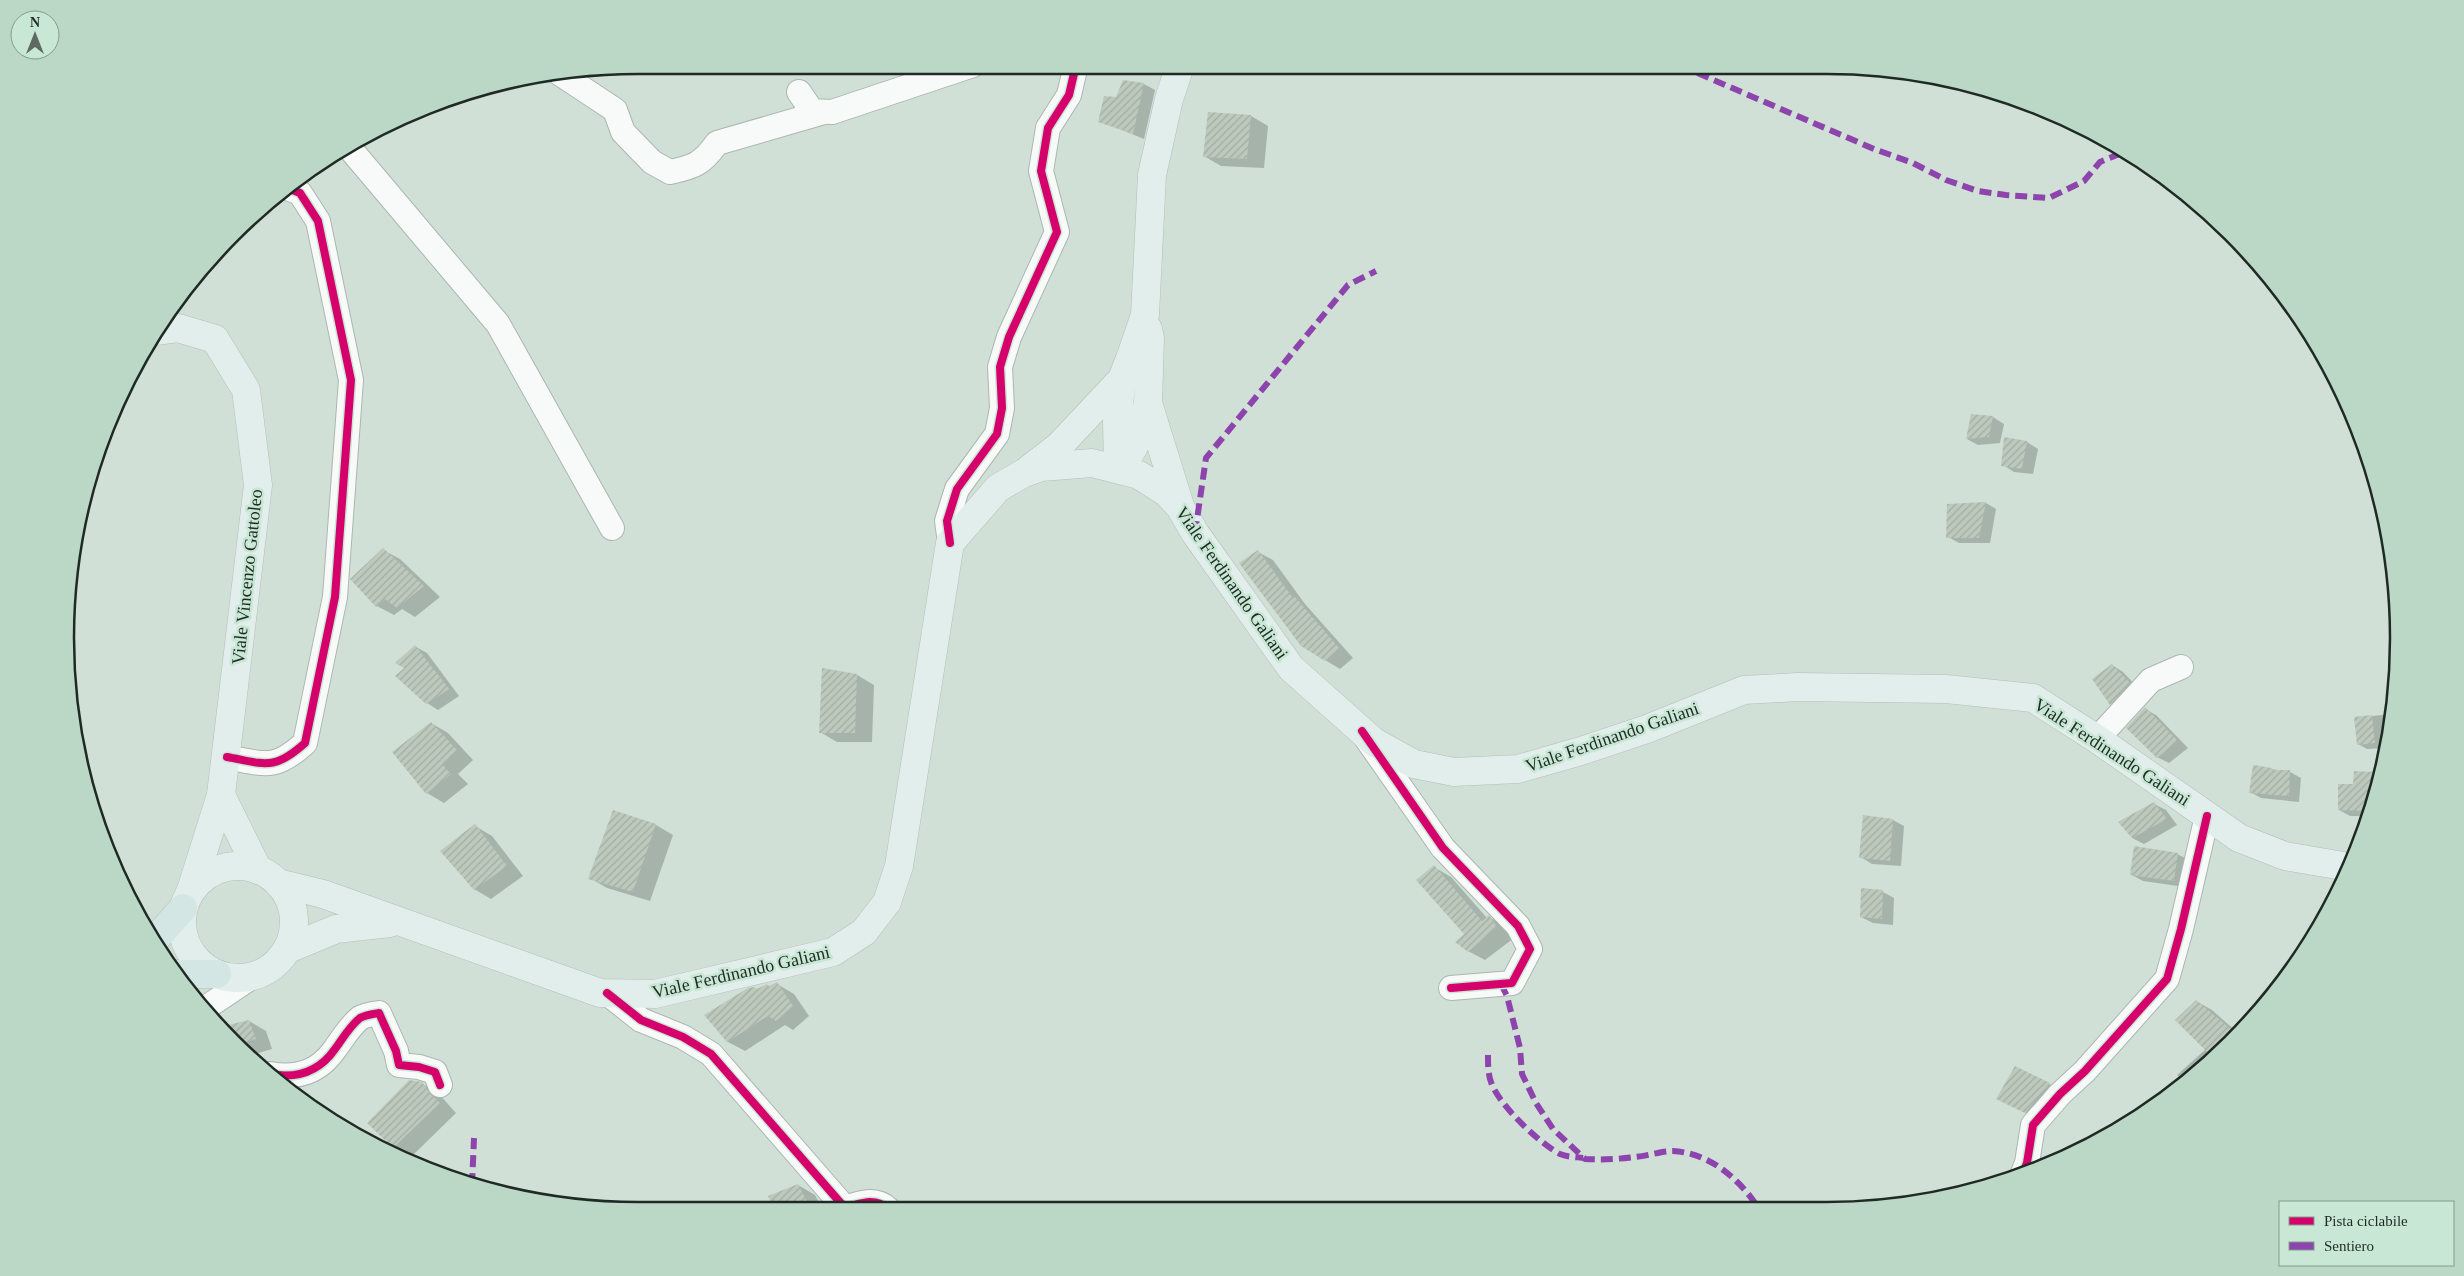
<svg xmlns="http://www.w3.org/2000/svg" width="2464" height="1276" font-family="Georgia,serif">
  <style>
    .shadow { fill: #0003 }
    .building { fill: url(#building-hatch) }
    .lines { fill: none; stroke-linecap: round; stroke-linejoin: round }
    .minor-casing { stroke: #abb7b0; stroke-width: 26 }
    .major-casing { stroke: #b5bdb9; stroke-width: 29 }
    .highway-casing { stroke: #b5bdb9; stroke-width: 29 }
    .minor { stroke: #f8faf9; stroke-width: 24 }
    .major { stroke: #e2eeeb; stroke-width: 28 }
    .highway { stroke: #d4e6e3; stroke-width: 28 }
    .quiet { stroke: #8e44ad; stroke-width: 6; stroke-dasharray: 12 6; stroke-linecap: butt }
    .cycleway-casing { stroke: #c9e7d5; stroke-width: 11 }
    .cycleway { stroke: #d6006c; stroke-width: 8 }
    .labels { text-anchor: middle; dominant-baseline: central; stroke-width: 5; stroke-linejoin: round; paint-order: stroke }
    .street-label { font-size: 18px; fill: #1f2a24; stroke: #c9e7d5 }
    .rim { fill: none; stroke: #1f2a24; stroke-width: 2.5 }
  </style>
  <defs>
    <pattern id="building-hatch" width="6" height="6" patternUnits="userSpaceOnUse" patternTransform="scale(1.25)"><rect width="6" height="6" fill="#bdc9bc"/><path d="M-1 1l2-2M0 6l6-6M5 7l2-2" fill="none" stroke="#a2ada1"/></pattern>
  </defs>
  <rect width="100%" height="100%" fill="#d0e0d6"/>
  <g class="shadow">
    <polygon points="1124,81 1144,84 1155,90 1144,139 1100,121 1117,99"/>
    <polygon points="1251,116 1268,126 1264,168 1221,166 1204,156"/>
    <polygon points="1993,417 2004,424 2000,443 1978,445 1967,439"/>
    <polygon points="2006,439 2027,442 2038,449 2033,474 2014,472 2003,465"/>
    <polygon points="1986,503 1996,509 1990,543 1959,543 1948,537"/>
    <polygon points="383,550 400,559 440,597 415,617 402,609 394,615 377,606"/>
    <polygon points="1258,552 1273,560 1305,604 1353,658 1340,669 1302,646"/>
    <polygon points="416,647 427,653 459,696 438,710 427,703 397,676 406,668"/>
    <polygon points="2112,665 2123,672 2140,690 2122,710 2111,704"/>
    <polygon points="857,675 874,685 872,742 837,742 820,732"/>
    <polygon points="2145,709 2156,715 2188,748 2169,763 2157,757"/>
    <polygon points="2391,714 2388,737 2383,738 2384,748 2367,749 2358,744 2355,718"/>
    <polygon points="431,723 448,733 473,760 458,774 468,784 444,803 427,793 394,752"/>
    <polygon points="2271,769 2290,772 2301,778 2299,802 2261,798 2250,792"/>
    <polygon points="2376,773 2381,776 2380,786 2368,816 2350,816 2339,810 2355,786"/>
    <polygon points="2154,804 2166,810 2177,825 2144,844 2132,838"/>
    <polygon points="614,811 656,825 673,835 650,901 607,888 590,878"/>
    <polygon points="1893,820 1904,826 1901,866 1872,864 1861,857"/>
    <polygon points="475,826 492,836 523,876 491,899 474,889"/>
    <polygon points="2177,854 2189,860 2185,887 2143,881 2132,875"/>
    <polygon points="1434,867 1451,877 1487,918 1489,917 1506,927 1514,938 1485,960 1468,951 1466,934"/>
    <polygon points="1862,890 1883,892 1894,898 1893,925 1873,923 1861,917"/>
    <polygon points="777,984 794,994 809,1016 793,1030 785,1025 745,1051 728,1042 706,1015 767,985 771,987"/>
    <polygon points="2196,1001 2212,1010 2238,1033 2185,1083 2177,1075 2206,1049"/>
    <polygon points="249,1021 266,1031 272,1049 248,1056 233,1043 221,1029"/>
    <polygon points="2016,1067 2061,1090 2037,1118 2009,1105"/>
    <polygon points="421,1083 439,1094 456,1113 411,1157 394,1147"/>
    <polygon points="798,1185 815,1195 822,1209 776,1209 770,1197"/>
  </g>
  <g class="building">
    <polygon points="1123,80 1144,83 1133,134 1098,122 1104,96 1116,97"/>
    <polygon points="1208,112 1251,115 1247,159 1203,157"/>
    <polygon points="1971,414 1993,416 1989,437 1966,439"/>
    <polygon points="2004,437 2027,441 2022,469 2001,466"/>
    <polygon points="1986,502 1979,538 1946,538 1947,504"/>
    <polygon points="383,548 424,586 397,608 385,599 376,607 350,579"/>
    <polygon points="1258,550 1293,598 1295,597 1340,649 1325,661 1301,646 1239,563"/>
    <polygon points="415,645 449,689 426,704 395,676 404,668 395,663"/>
    <polygon points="2112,664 2130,683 2110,705 2092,679"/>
    <polygon points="822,668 857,674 855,733 819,733"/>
    <polygon points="2145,707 2178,741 2157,758 2126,728"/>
    <polygon points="2372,715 2375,743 2357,745 2354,717"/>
    <polygon points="431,722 457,750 442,764 451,774 426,794 392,752"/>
    <polygon points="2253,765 2272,768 2272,770 2290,770 2289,796 2249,793"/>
    <polygon points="2354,771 2376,772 2376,786 2380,786 2370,811 2338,810 2338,784 2353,784"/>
    <polygon points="2154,802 2167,819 2132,838 2118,822"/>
    <polygon points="613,810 656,824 633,892 588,879"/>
    <polygon points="1863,815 1893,819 1890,861 1859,858"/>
    <polygon points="475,824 507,866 474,890 440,851"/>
    <polygon points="2134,846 2178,853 2174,881 2130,875"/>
    <polygon points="1434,865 1482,921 1489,915 1497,927 1468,952 1455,942 1464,934 1416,880"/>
    <polygon points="1861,888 1883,890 1882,919 1860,917"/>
    <polygon points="777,982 793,1006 776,1021 768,1016 727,1042 704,1015 748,988 754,987 757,989 767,984 768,987"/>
    <polygon points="2196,1000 2233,1031 2209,1054 2175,1020"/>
    <polygon points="249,1020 256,1039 235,1045 220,1027"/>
    <polygon points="2015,1066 2050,1083 2025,1113 1996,1099"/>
    <polygon points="409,1080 422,1082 431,1095 440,1103 393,1148 367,1123"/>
    <polygon points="798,1184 811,1209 774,1209 768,1196"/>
  </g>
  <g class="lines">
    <defs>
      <g id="minor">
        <path d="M559,73L615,110L623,132L652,162L670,172C694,167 702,164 717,143L824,112"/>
        <polyline points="799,92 812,111 832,112 973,65"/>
        <polyline points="347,145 498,324 612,528"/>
        <polyline points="950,543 947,521 957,489 997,434 1002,408 1000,367 1009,337 1057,232 1041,171 1048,128 1069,95 1076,65"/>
        <polyline points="1364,735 1443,848 1518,926 1530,949 1512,983 1451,988"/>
        <polyline points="2097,739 2151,680 2181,667"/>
        <path d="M227,757C265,764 274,771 305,743L335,597L351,380L318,221L300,193L285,187"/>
        <path d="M607,993L641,1020L683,1037L711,1054L845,1208C859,1203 876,1197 888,1209"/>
        <polyline points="204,1009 253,976"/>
        <path d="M270,1074C297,1079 319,1072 335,1049C343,1038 350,1026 360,1018C365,1015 373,1014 379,1013L396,1051L399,1065L419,1067L435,1072L440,1085"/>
        <polyline points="2023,1173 2027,1163 2033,1125 2060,1094 2085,1071 2167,979 2181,929 2207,816"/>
      </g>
      <g id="major">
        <polyline points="1148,329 1150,338 1148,403 1180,506"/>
        <polyline points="155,331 178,328 215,339 246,390 258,485 221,795 191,890"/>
        <path d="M1122,379L1117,422L1118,468C1137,450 1142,427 1148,403"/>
        <polyline points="1029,469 1059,446 1122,379 1132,353 1145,315 1152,175 1169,99 1180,66"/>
        <polyline points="221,795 258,870"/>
        <circle cx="238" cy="922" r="56"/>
        <polyline points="278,883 323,894 600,993 655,994 833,952 864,932 887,902 899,866 950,543 998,488 1024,473 1041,467 1092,463 1139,475 1167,493 1180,507 1195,533 1291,668 1374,742 1414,764 1454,772 1518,769 1581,751 1647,729 1744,690 1798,687 1946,689 2033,698 2097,739 2239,838 2285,856 2349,867"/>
        <polyline points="288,949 336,929 390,923"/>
      </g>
      <g id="highway">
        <polyline points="153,942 183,908"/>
        <polyline points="176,974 217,974"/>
      </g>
    </defs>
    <use href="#minor" class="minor-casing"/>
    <use href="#major" class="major-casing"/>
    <use href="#highway" class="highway-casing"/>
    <use href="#minor" class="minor"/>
    <use href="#major" class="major"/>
    <use href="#highway" class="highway"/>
    <g class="quiet">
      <polyline points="1681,66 1874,149 1913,163 1946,180 1978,191 2006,195 2049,198 2084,181 2100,162 2124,152"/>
      <polyline points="1195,533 1206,458 1348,285 1376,271"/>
      <path d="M1501,984L1507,996L1520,1048L1522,1074L1536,1103L1553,1129L1585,1159C1602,1160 1619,1159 1635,1157C1648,1156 1661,1151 1673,1151C1708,1153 1736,1176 1755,1203L1754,1206"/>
      <path d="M1488,1055C1488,1064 1488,1074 1491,1082C1498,1104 1540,1144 1560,1154C1567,1157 1576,1157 1583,1158"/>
      <polyline points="472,1185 474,1138"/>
    </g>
    <defs>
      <g id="cycleway">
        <polyline points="950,543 947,521 957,489 997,434 1002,408 1000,367 1009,337 1057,232 1041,171 1048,128 1069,95 1076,65"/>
        <polyline points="1362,731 1443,848 1518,926 1530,949 1512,983 1451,988"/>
        <path d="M227,757C265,764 274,771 305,743L335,597L351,380L318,221L300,193L285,187"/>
        <path d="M607,993L641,1020L683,1037L711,1054L845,1208C859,1203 876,1197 888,1209"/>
        <path d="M270,1074C297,1079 319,1072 335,1049C343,1038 350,1026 360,1018C365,1015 373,1014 379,1013L396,1051L399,1065L419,1067L435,1072L440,1085"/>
        <polyline points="2023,1173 2027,1163 2033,1125 2060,1094 2085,1071 2167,979 2181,929 2207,816"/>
      </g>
    </defs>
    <use href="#cycleway" class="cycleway-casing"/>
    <use href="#cycleway" class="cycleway"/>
  </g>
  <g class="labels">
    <g class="street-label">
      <text transform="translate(247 577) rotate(-84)">Viale Vincenzo Gattoleo</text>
      <text transform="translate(1232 583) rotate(55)">Viale Ferdinando Galiani</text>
      <text transform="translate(1612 737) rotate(-19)">Viale Ferdinando Galiani</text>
      <text transform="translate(2112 752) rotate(33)">Viale Ferdinando Galiani</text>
      <text transform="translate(741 972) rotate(-13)">Viale Ferdinando Galiani</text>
    </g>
  </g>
  <path d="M0 0H2464V1276H0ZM638 74H1826A564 564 0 0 1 2390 638V638A564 564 0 0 1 1826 1202H638A564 564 0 0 1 74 638V638A564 564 0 0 1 638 74Z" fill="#bbd8c7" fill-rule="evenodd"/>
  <path class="rim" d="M638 74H1826A564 564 0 0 1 2390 638V638A564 564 0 0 1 1826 1202H638A564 564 0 0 1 74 638V638A564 564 0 0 1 638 74Z"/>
  <rect x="2279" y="1201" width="175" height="65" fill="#c9e7d5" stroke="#859b8e"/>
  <rect x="2289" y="1217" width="25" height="8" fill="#d6006c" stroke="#859b8e"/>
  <text x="2324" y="1226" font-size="15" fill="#1f2a24">Pista ciclabile</text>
  <rect x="2289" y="1242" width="25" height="8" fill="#8e44ad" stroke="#859b8e"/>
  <text x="2324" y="1251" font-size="15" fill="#1f2a24">Sentiero</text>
  <g transform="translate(35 35)"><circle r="24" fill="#c9e7d5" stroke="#859b8e"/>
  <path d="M0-4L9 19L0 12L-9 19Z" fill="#5d6a62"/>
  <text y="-8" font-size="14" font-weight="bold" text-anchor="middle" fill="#1f2a24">N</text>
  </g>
</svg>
